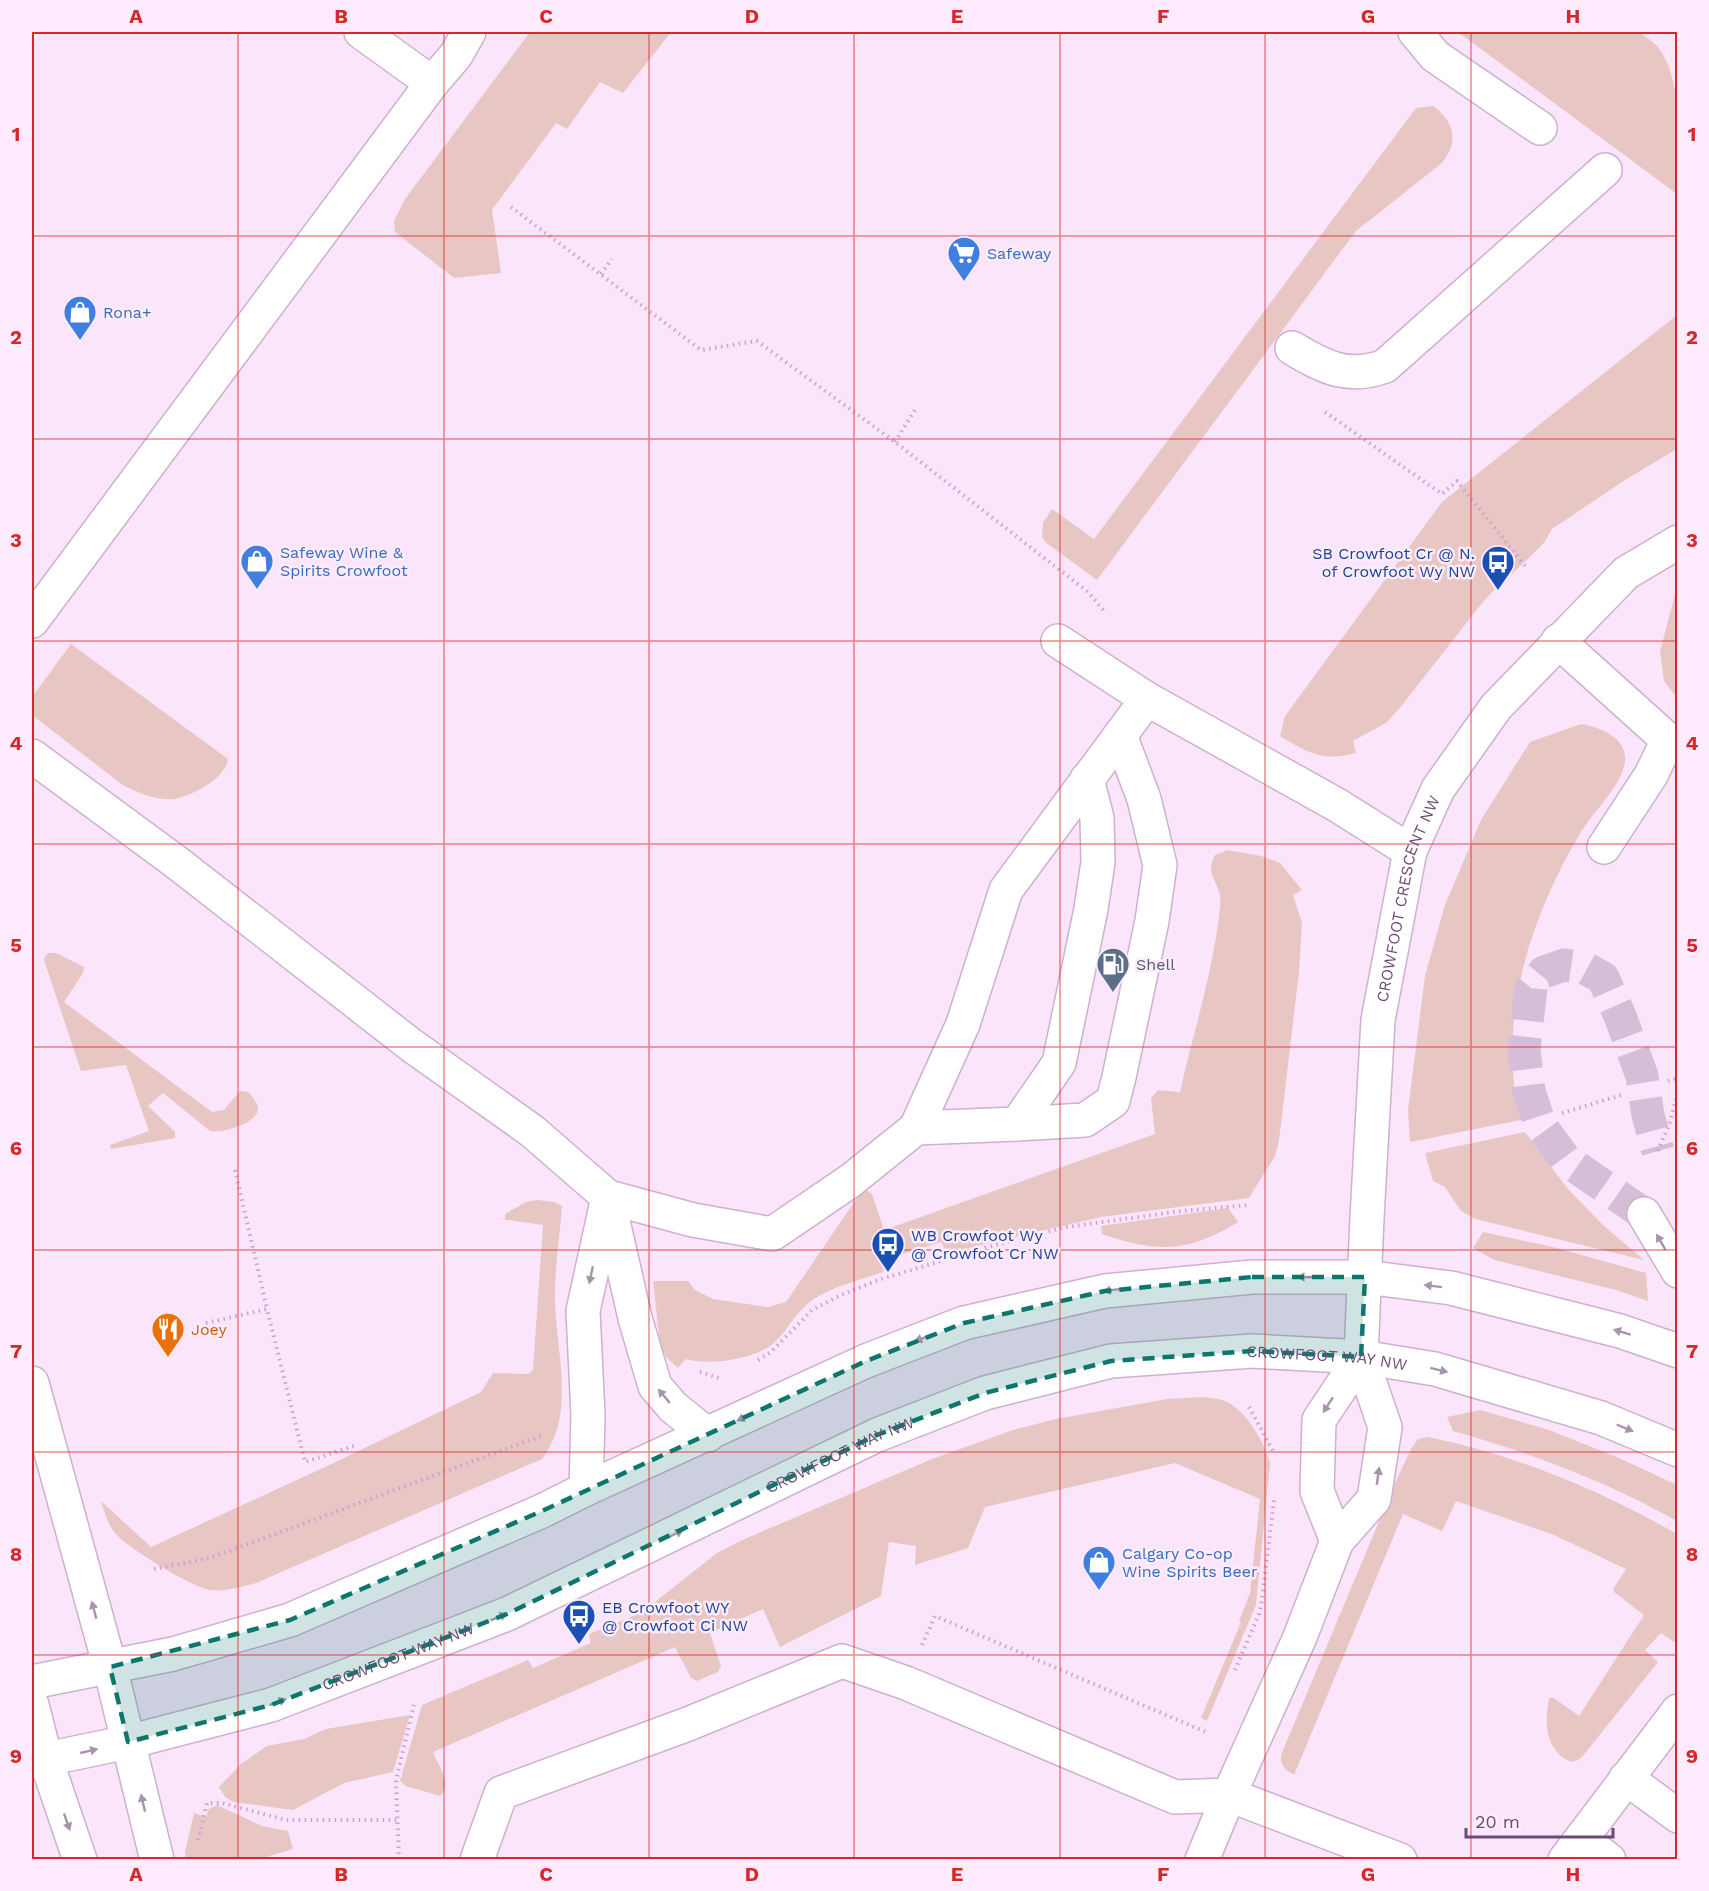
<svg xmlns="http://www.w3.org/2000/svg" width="1709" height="1891" font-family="'Work Sans',sans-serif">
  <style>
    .green { fill: #e8c6c4 }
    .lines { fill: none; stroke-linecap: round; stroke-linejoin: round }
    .minor-tunnel { stroke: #d7bed8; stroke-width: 33; stroke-dasharray: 33 16; stroke-linecap: butt }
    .minor-casing { stroke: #ceb0d1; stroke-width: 36 }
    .path { stroke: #cda0d5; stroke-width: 4; stroke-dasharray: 1.5 4.5; stroke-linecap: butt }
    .minor { stroke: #fff; stroke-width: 33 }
    .oneway { fill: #a793ab }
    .marked { fill: #0f766e; fill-opacity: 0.2; stroke: #0f766e; stroke-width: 4.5; stroke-dasharray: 12 8; stroke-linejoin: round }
    .grid { fill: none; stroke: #d62828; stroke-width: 1.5; stroke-opacity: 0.55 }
    .labels { text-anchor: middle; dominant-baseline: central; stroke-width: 5; stroke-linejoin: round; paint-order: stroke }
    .shop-label { font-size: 16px; fill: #366cbe; stroke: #feebfd; text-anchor: start }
    .transit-label { font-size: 16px; fill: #164399; stroke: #feebfd; text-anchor: start }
    .street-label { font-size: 16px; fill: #6c4b73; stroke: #feebfd }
    .service-label { font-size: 16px; fill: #4e5e75; stroke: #feebfd; text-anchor: start }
    .food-label { font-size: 16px; fill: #c56008; stroke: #feebfd; text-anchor: start }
    .neatline { fill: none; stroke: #d62828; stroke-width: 2 }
    .grid-label { font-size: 20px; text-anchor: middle; font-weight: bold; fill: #d62828 }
  </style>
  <rect width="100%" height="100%" fill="#fbe5fa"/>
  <g class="green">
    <polygon points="530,32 671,32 623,93 600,82 567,129 556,123 492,210 501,273 454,278 395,232 394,221 405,199"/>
    <path d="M1458,32H1639C1645,36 1652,41 1657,46C1685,79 1678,153 1677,194Z"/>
    <path d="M1433,106C1455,122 1459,142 1442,163L1356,231L1097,580L1045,542L1042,536L1043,523L1052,509L1094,539L1416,108Z"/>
    <path d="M1677,315V449L1625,480L1552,529L1544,543L1512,574L1503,565L1487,578L1495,589L1478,608L1399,709L1386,723L1353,741L1356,753C1323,762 1308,753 1280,736L1285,716L1442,502Z"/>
    <polygon points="1677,593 1677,698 1664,681 1660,652 1675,594"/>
    <path d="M71,644L228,759C226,778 192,796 174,799C158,801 139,793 124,786L32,715V697Z"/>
    <path d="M1581,724C1600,727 1628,738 1625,762C1622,785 1593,812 1581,832C1531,915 1495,1022 1521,1120L1410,1142L1408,1110L1425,976L1445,905L1481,820L1530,742Z"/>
    <path d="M1228,850L1261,856L1280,863L1302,890L1293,895L1302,923L1299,972L1279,1141L1275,1156L1249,1198L1101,1217L947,1253L941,1242L884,1260L883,1272C860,1280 834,1286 814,1299C795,1312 789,1329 774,1343C755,1359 710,1366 686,1359L678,1368L667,1358L660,1345L653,1281H688L695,1290L713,1299L768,1307L786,1302L861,1192L865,1189L872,1194L884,1230L1155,1134L1151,1098L1158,1090L1180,1092C1193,1034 1212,975 1219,916C1220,907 1222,898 1218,889C1213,874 1207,871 1215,855Z"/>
    <path d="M48,953H56L84,967L83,973L64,1002L212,1112L224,1110L240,1091C249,1091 251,1094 255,1101C270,1120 224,1134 210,1131L163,1093L148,1106L175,1132V1138L111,1149L110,1145L149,1131L126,1065L81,1071L45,963L44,958Z"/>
    <polygon points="1525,1132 1567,1188 1604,1226 1644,1260 1475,1219 1461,1211 1445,1187 1433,1181 1425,1153"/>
    <path d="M537,1200L554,1202L562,1206C560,1234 555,1264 555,1293C554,1347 578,1412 542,1459L256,1583C241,1587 225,1592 210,1590C191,1587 126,1547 114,1532C108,1524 104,1511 101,1501L151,1547L323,1468L481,1392L493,1373L529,1374L533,1370L543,1225L495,1218L505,1219V1214L526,1202Z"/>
    <path d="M1228,1208L1238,1222C1188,1253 1157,1253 1102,1234L1101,1226Z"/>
    <polygon points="1483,1232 1553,1247 1646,1273 1648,1301 1616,1290 1494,1260 1473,1248"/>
    <path d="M1204,1397C1211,1398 1221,1399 1227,1402C1246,1411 1265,1443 1270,1463L1256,1605L1207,1721L1201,1718L1241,1622L1239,1621L1250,1593L1260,1499L1175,1463L985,1507L968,1548L915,1565L916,1546L889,1542L881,1596L780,1647L763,1609L710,1633L721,1666L718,1672L697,1681L691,1678L675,1647L433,1752C438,1765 453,1784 440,1796L406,1786L400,1781L422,1705L528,1660L533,1668L591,1643L589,1634L641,1613L717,1553L740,1541L932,1459L1013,1430L1056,1419L1167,1399Z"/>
    <path d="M1480,1410L1549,1430L1619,1458L1677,1485V1521C1606,1481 1531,1453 1453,1431L1447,1417Z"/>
    <path d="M1428,1437C1516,1455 1600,1490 1677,1534V1637L1674,1642L1661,1633L1645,1650L1658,1662L1582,1757C1576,1762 1572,1763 1565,1759C1544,1745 1545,1720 1549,1698H1554L1579,1716L1644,1615L1614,1592L1613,1589L1626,1569L1554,1535L1456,1501L1442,1531L1403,1514L1294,1775L1285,1769L1281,1762V1755L1396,1481L1411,1449L1418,1439Z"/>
    <polygon points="410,1715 393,1772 344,1783 293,1810 233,1802 225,1797 219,1787 241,1764 267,1746 304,1739 326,1729"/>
    <polygon points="217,1805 262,1826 288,1831 293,1849 259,1859 186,1859 185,1852 194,1813 206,1817 209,1809"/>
  </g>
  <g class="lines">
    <polyline class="minor-tunnel" points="1644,1214 1566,1160 1540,1125 1529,1091 1524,1050 1531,988 1544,972 1564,965 1585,968 1603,978 1620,1016 1642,1076 1648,1115 1658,1151"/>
    <defs>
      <g id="minor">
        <polyline points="361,32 432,83"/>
        <polyline points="1415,32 1435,56 1540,128"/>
        <path d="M1292,348C1324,367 1348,380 1385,366L1605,170"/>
        <polyline points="32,621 432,83 456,55 469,32"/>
        <polyline points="1058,641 1147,699 1337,805 1410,851"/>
        <polyline points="1558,641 1668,740 1651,775 1604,847"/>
        <polyline points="32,756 176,862 411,1045 532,1131 608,1197 693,1220 772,1234 850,1181 916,1128 963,1024 1006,890 1147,699"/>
        <polyline points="1017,1124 1085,1120 1113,1101 1119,1077 1152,921 1160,865 1144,799 1120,735"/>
        <polyline points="916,1128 1017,1124 1059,1063 1091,909 1098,862 1097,818 1087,779"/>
        <polyline points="610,1208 635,1318 655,1386 673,1407 708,1435"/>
        <polyline points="1644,1214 1678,1271"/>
        <polyline points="32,1383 110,1667 157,1860"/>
        <polyline points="586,1489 588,1415 583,1311 608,1197"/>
        <polyline points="1337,1541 1317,1491 1319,1420 1361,1357"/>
        <polyline points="32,1682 173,1654 290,1620 542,1511 586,1489 866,1361 964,1323 1105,1291 1252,1277 1365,1277 1451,1288 1620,1331 1678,1351"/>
        <polyline points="32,1705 46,1760 80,1860"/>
        <path id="s1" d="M32,1762L128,1742L271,1705L507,1614L877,1435L985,1393L1111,1361L1252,1351L1361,1357L1435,1369L1601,1418L1678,1450"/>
        <polyline points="1626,1778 1678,1816"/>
        <polyline points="1581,1839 1609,1860"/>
        <polyline points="477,1860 501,1793 688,1724 842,1661 906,1683 1175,1797 1229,1795 1400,1860"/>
        <path id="s2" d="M1202,1860L1229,1795L1300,1637L1337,1541L1374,1499L1385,1427L1361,1357L1367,1218L1378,1020L1410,851L1438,789L1496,707L1626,573L1678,542"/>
        <polyline points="1565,1860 1678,1711"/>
      </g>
    </defs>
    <use href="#minor" class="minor-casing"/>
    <g class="path">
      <polyline points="511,207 701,350 757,341 895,442 1088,592 1105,612"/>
      <polyline points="601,274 612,259"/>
      <polyline points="1325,412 1442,494 1457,481 1526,567"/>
      <polyline points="895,442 916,408"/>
      <polyline points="1668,1081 1678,1078"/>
      <polyline points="1562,1113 1625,1094"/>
      <polyline points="1658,1151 1670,1122 1678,1092"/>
      <polyline points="235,1170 267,1309"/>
      <polyline points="206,1323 267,1309 305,1462 357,1445"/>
      <polyline points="758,1360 771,1352 812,1310 841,1295 881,1279 988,1247 1066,1227 1182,1211 1248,1205"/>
      <polyline points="700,1372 719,1378 721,1377"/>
      <polyline points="1249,1407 1273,1451"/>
      <polyline points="154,1569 210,1558 544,1435"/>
      <polyline points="922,1645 935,1616 1208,1733 1209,1732"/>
      <polyline points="1235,1670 1259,1614 1262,1600 1274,1500"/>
      <polyline points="198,1840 207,1803 222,1803 286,1820 397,1820"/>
      <polyline points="399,1860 396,1780 414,1705"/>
    </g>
    <use href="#minor" class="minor"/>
  </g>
  <defs><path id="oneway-solid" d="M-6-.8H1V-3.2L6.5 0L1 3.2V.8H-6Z" transform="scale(1.5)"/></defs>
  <g class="oneway">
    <use href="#oneway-solid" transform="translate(1661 1242) rotate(-120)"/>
    <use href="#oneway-solid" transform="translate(591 1275) rotate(102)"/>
    <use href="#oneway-solid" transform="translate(1306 1277) rotate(-180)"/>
    <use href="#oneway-solid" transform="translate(1433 1286) rotate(-173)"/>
    <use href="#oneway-solid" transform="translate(1112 1290) rotate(173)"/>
    <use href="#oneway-solid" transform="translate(1622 1332) rotate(-163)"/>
    <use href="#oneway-solid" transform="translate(923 1338) rotate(159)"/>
    <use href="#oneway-solid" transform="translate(1439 1370) rotate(14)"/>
    <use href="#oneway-solid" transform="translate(664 1396) rotate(-130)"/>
    <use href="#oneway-solid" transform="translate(1328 1405) rotate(123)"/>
    <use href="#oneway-solid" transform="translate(745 1417) rotate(155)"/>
    <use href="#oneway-solid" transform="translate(1625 1428) rotate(23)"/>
    <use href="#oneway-solid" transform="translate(1378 1476) rotate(-82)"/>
    <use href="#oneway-solid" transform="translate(675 1534) rotate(-26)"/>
    <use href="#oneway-solid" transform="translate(94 1610) rotate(-105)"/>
    <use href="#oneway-solid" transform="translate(499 1617) rotate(-22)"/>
    <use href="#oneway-solid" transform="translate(278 1702) rotate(-20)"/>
    <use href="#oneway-solid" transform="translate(89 1751) rotate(-13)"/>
    <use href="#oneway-solid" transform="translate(143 1803) rotate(-103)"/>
    <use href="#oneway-solid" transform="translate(67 1822) rotate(71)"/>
  </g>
  <path class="marked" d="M1252,1277H1365L1361,1357L1252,1351L1111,1361L985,1393L877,1435L507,1614L271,1705L128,1742L110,1667L290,1620L542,1511L866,1361L964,1323L1105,1291Z"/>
  <path class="grid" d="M238,32V1860M444,32V1860M649,32V1860M854,32V1860M1060,32V1860M1265,32V1860M1471,32V1860M32,236H1678M32,439H1678M32,641H1678M32,844H1678M32,1047H1678M32,1250H1678M32,1452H1678M32,1655H1678"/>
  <defs>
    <symbol id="supermarket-pin" viewBox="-11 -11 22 30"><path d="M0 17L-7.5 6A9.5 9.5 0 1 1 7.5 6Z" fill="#3f7fe0" stroke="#feebfd"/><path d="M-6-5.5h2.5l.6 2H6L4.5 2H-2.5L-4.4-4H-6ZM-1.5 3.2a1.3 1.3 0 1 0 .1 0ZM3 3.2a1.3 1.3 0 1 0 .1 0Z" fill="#fff"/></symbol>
    <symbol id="shop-pin" viewBox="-11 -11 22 30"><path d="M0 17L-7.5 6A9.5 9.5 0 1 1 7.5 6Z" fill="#3f7fe0" stroke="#feebfd"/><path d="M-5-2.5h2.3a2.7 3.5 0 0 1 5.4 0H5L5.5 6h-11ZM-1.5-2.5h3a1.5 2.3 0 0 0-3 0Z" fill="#fff"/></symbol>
    <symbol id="bus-pin" viewBox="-11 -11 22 30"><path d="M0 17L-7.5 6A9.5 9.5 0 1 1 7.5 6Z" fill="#1a4fb4" stroke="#feebfd"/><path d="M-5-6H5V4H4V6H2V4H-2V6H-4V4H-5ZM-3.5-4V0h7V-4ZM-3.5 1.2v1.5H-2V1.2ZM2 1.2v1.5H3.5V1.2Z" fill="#fff"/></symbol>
    <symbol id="fuel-pin" viewBox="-11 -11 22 30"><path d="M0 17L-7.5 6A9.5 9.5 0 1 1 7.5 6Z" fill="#5c6f8a" stroke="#feebfd"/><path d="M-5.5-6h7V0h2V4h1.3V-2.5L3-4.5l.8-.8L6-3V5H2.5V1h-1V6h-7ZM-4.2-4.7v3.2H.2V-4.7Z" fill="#fff"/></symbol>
    <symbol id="restaurant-pin" viewBox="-11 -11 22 30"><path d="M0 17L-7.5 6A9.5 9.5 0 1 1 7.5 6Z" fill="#e8710a" stroke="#feebfd"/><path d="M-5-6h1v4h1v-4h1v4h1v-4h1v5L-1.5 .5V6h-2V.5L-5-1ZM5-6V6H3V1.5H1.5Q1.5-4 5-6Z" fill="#fff"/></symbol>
  </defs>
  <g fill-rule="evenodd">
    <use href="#supermarket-pin" x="945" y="234" width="38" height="52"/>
    <use href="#shop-pin" x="61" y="293" width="38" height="52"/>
    <use href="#shop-pin" x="238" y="542" width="38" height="52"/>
    <use href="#bus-pin" x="1479" y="543" width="38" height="52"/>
    <use href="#fuel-pin" x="1094" y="945" width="38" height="52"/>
    <use href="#bus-pin" x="869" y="1225" width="38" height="52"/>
    <use href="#restaurant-pin" x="149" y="1310" width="38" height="52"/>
    <use href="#shop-pin" x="1080" y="1543" width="38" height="52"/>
    <use href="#bus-pin" x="560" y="1597" width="38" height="52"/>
  </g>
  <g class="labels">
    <g class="shop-label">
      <text x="987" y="253">Safeway</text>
      <text x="103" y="312">Rona+</text>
      <text x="280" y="552">Safeway Wine &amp;<tspan x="280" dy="18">Spirits Crowfoot</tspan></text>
      <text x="1122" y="1553">Calgary Co-op<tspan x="1122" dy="18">Wine Spirits Beer</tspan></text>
    </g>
    <g class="transit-label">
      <text x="1475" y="553" text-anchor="end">SB Crowfoot Cr @ N.<tspan x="1475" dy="18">of Crowfoot Wy NW</tspan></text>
      <text x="911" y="1235">WB Crowfoot Wy<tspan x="911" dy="18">@ Crowfoot Cr NW</tspan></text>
      <text x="602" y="1607">EB Crowfoot WY<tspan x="602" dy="18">@ Crowfoot Ci NW</tspan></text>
    </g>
    <g class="street-label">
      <text stroke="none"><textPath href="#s2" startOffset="1012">CROWFOOT CRESCENT NW</textPath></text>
      <text stroke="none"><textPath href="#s1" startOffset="1372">CROWFOOT WAY NW</textPath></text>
      <text stroke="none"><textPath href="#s1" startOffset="868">CROWFOOT WAY NW</textPath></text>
      <text stroke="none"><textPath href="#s1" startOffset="382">CROWFOOT WAY NW</textPath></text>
    </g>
    <g class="service-label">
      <text x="1136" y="964">Shell</text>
    </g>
    <g class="food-label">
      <text x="191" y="1329">Joey</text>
    </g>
  </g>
  <rect width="1709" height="1891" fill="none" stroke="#feebfd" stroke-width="66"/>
  <path d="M1466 1828v9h147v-9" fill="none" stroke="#6c4b73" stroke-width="3"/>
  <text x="1475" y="1828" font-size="18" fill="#6c4b73" stroke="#feebfd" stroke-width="4.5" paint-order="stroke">20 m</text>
  <rect x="33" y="33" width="1643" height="1825" class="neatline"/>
  <g class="grid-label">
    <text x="136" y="23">A</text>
    <text x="341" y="23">B</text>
    <text x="546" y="23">C</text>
    <text x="752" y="23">D</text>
    <text x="957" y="23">E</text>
    <text x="1163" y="23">F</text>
    <text x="1368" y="23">G</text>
    <text x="1573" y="23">H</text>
    <text x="16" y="141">1</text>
    <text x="1692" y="141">1</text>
    <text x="16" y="344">2</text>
    <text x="1692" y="344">2</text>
    <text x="16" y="547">3</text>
    <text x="1692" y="547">3</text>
    <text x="16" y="750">4</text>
    <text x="1692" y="750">4</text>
    <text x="16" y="952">5</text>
    <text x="1692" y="952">5</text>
    <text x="16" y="1155">6</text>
    <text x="1692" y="1155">6</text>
    <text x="16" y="1358">7</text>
    <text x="1692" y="1358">7</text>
    <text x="16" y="1561">8</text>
    <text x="1692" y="1561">8</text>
    <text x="16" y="1763">9</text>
    <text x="1692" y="1763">9</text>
    <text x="136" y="1881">A</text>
    <text x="341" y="1881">B</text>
    <text x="546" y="1881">C</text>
    <text x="752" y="1881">D</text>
    <text x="957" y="1881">E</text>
    <text x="1163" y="1881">F</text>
    <text x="1368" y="1881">G</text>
    <text x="1573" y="1881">H</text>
  </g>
</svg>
